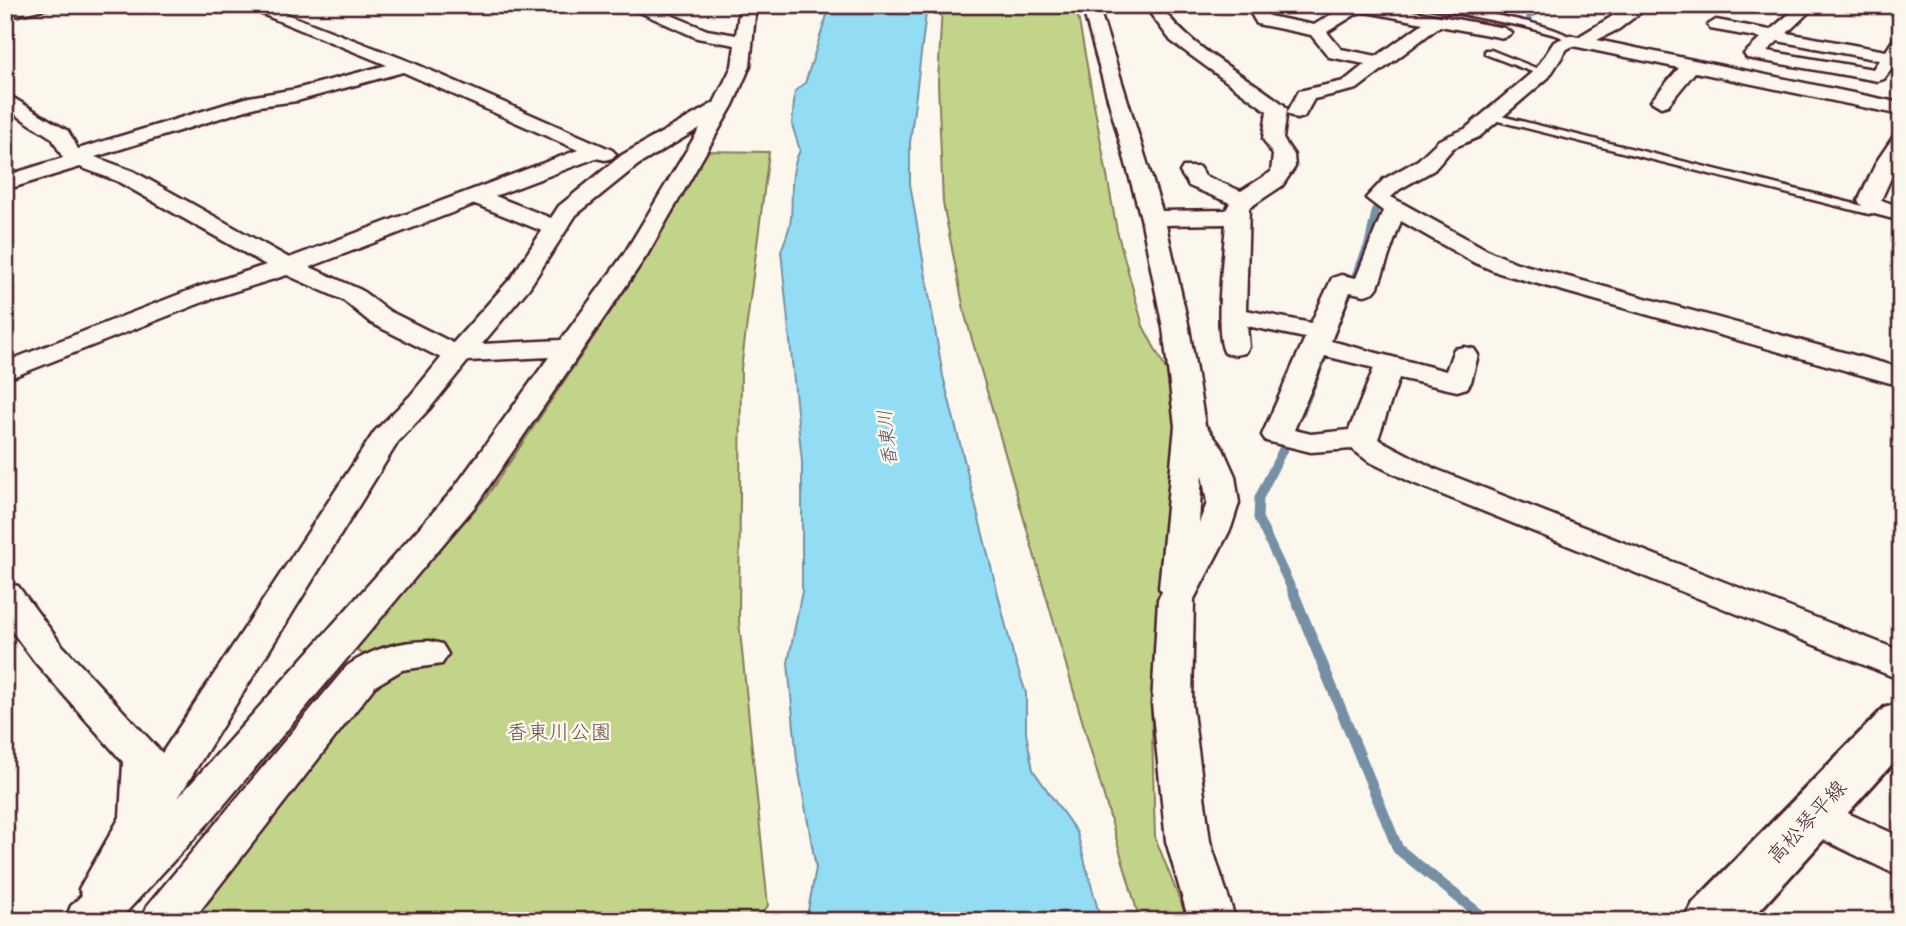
<svg xmlns="http://www.w3.org/2000/svg" width="1906" height="926" font-family="'Balsamiq Sans','Klee One',sans-serif">
  <style>
    .green { fill: #c1d489; stroke: #867a5a; stroke-width: 2 }
    .water { fill: #92dcf4; stroke: #7590a4; stroke-width: 2 }
    .lines { fill: none; stroke-linecap: round; stroke-linejoin: round }
    .stream-far3 { stroke: #7590a4; stroke-width: 5 }
    .stream-far2 { stroke: #7590a4; stroke-width: 7 }
    .stream-far1 { stroke: #7590a4; stroke-width: 9 }
    .stream { stroke: #7590a4; stroke-width: 11 }
    .service-casing { stroke: #4a1f2b; stroke-width: 5 }
    .minor-casing { stroke: #4a1f2b; stroke-width: 5 }
    .secondary-casing { stroke: #4a1f2b; stroke-width: 6 }
    .service { fill: #fbf7ec; fill-rule: evenodd }
    .minor { fill: #fbf7ec; fill-rule: evenodd }
    .secondary { fill: #fbf7ec; fill-rule: evenodd }
    .labels { text-anchor: middle; dominant-baseline: central; stroke-width: 5; stroke-linejoin: round; paint-order: stroke }
    .water-label { font-size: 19px; font-style: italic; fill: #5c4e5d; stroke: #fbf7ec }
    .near-park-label { font-size: 21px; fill: #684c42; stroke: #fbf7ec }
    .near-street-label { font-size: 21px; fill: #4a1f2b; stroke: #fbf7ec }
  </style>
  <rect width="100%" height="100%" fill="#fbf7ec"/>
  <filter id="ink" filterUnits="userSpaceOnUse"><feTurbulence type="fractalNoise" baseFrequency=".0143" numOctaves="2"/><feDisplacementMap in="SourceGraphic" scale="14" xChannelSelector="R" yChannelSelector="G"/><feConvolveMatrix kernelMatrix="1 2 1 2 8 2 1 2 1" color-interpolation-filters="sRGB"/></filter>
  <g filter="url(#ink)">
    <g class="green">
      <polygon points="942,5 1076,5 1117,231 1143,326 1171,379 1178,434 1151,697 1155,837 1188,921 1140,921 965,315 943,203 938,83"/>
      <polygon points="703,151 769,152 741,369 739,621 768,906 755,921 183,921 383,664 353,649 487,496 648,256"/>
    </g>
    <path class="water" d="M826,5H927L910,143V184L943,376L1013,654L1026,693V733L1033,770L1077,833L1101,921H806L816,868L797,760L788,663L802,591V462L781,251C785,240 790,229 791,218C793,193 789,174 800,150L792,125L795,91L805,83L828,12Z"/>
    <g class="lines">
      <g class="stream-far3">
        <polyline points="1528,23 1529,17 1539,10 1540,5"/>
        <polyline points="1548,76 1565,50"/>
      </g>
      <polyline class="stream-far2" points="1330,341 1368,244 1376,208 1385,199"/>
      <g class="stream-far1">
        <polyline points="1301,412 1330,339"/>
        <polyline points="1289,437 1259,498 1258,518 1294,594"/>
      </g>
      <polyline class="stream" points="1293,592 1398,849 1488,921"/>
      <defs>
        <g id="service">
          <path d="M1415,5C1444,5 1556,22 1574,40L1570,43L1559,36L1526,27Z"/>
          <polygon points="1485,50 1491,50 1548,73 1540,75 1485,54"/>
          <polygon points="1489,113 1867,207 1875,204 1881,207 1869,214 1486,118 1484,116"/>
        </g>
        <g id="minor">
          <polygon points="18,5 50,5 48,8 5,18 5,8"/>
          <path d="M240,5H263L411,62L612,150L616,154L612,158L605,160L596,158L495,196L551,218L559,206L622,155L714,103L732,66L735,45L697,38L624,5H647L707,30L736,35L740,5H756L750,66L733,105L647,255L476,505L212,819L118,921H65L71,906L82,895L79,889L120,817L123,762L35,662L5,622V583L18,586L61,644L162,753L375,431L410,396L441,358L371,323L343,300L287,275L216,297L5,380V362L198,287L266,265L117,181L80,167L5,190V176L63,158L52,138L5,108V93L68,131L78,149L249,97L296,89L387,65ZM403,72L578,150L289,258L133,171L95,157L259,106L297,101ZM700,128L624,254L561,340L482,344L529,288L576,215L638,165ZM475,204L542,231L511,278L453,343L389,311L361,290L310,267ZM549,357L452,491L178,798L398,442L430,408L468,361Z"/>
          <path d="M1082,5H1098L1162,211L1226,210L1230,203L1189,186L1180,172L1183,167H1199L1205,176L1241,191L1271,172L1273,155L1263,139L1267,111L1171,41L1144,5H1160C1191,50 1242,72 1284,105L1287,109L1283,139L1294,155L1295,167L1282,186L1249,208L1246,310L1311,323L1332,278L1341,275L1356,278L1383,211L1366,198L1384,179L1418,160L1439,140L1465,129L1536,69L1554,42L1570,35L1578,37L1631,5H1650L1619,29L1597,40L1901,103V115L1695,72L1668,105L1661,107L1651,101L1679,68L1573,46L1567,49L1549,77L1479,137L1453,148L1434,170L1400,189L1391,197L1491,252L1517,263L1901,368V386L1499,273L1473,262L1401,221L1378,287L1374,292L1365,295L1350,292L1331,341L1446,371L1454,349L1464,347L1474,349L1478,355L1471,382L1467,388L1457,391L1399,378L1378,439L1435,469L1901,651V680L1413,483L1368,461L1352,449L1311,452L1266,441L1262,435L1305,338L1247,326L1249,347L1245,353L1235,355L1225,353C1213,335 1224,250 1226,224L1166,225L1189,328L1205,425L1223,449L1235,476L1239,503L1231,528L1194,599L1192,704L1210,841L1236,921H1189L1166,841L1152,704L1158,599L1162,592L1159,588L1175,426L1163,328L1141,218ZM1325,356L1374,368L1349,430L1311,434L1294,430ZM1202,474L1207,503L1199,523Z"/>
          <path d="M1246,5H1262L1269,16L1314,25L1346,5H1381L1504,28L1512,33L1504,38L1440,26L1357,89L1314,99L1304,117L1297,119L1287,113L1299,91L1344,81L1365,64L1329,57L1311,35L1257,24ZM1361,11L1423,23L1377,56L1341,49L1327,32Z"/>
          <polygon points="1474,5 1504,5 1505,7 1497,12 1476,8"/>
          <path d="M1801,7L1809,12L1787,33L1886,51L1895,37L1901,36L1900,57L1884,79L1878,81L1747,58L1744,54L1761,38L1710,29L1708,25L1716,20L1770,30L1795,9ZM1778,41L1879,60L1873,69L1767,51Z"/>
          <polygon points="1901,134 1901,156 1881,200 1901,207 1901,221 1867,212 1858,201 1877,161 1894,136"/>
          <path d="M429,641L442,644L448,654L442,664L402,670L375,686L192,921H141L147,906L347,666C371,649 400,641 429,641Z"/>
          <polygon points="1814,798 1901,837 1901,877 1799,828 1792,816 1799,804"/>
        </g>
        <polygon id="secondary" points="1901,703 1901,754 1750,921 1684,921 1693,903 1884,708"/>
      </defs>
      <use href="#service" class="service-casing"/>
      <use href="#minor" class="minor-casing"/>
      <use href="#secondary" class="secondary-casing"/>
      <use href="#service" class="service"/>
      <use href="#minor" class="minor"/>
      <use href="#secondary" class="secondary"/>
    </g>
  </g>
  <g class="labels">
    <g class="water-label">
      <text transform="translate(888 438) rotate(-96)">香東川</text>
    </g>
    <g class="near-park-label">
      <text x="559" y="732">香東川公園</text>
    </g>
    <g class="near-street-label">
      <text transform="translate(1807 822) rotate(-47)">高松琴平線</text>
    </g>
  </g>
  <rect width="1906" height="926" fill="none" stroke="#fbf7ec" stroke-width="28"/>
  <rect x="14" y="14" width="1878" height="898" fill="none" stroke="#4a1f2b" stroke-width="2.5" filter="url(#ink)"/>
</svg>
